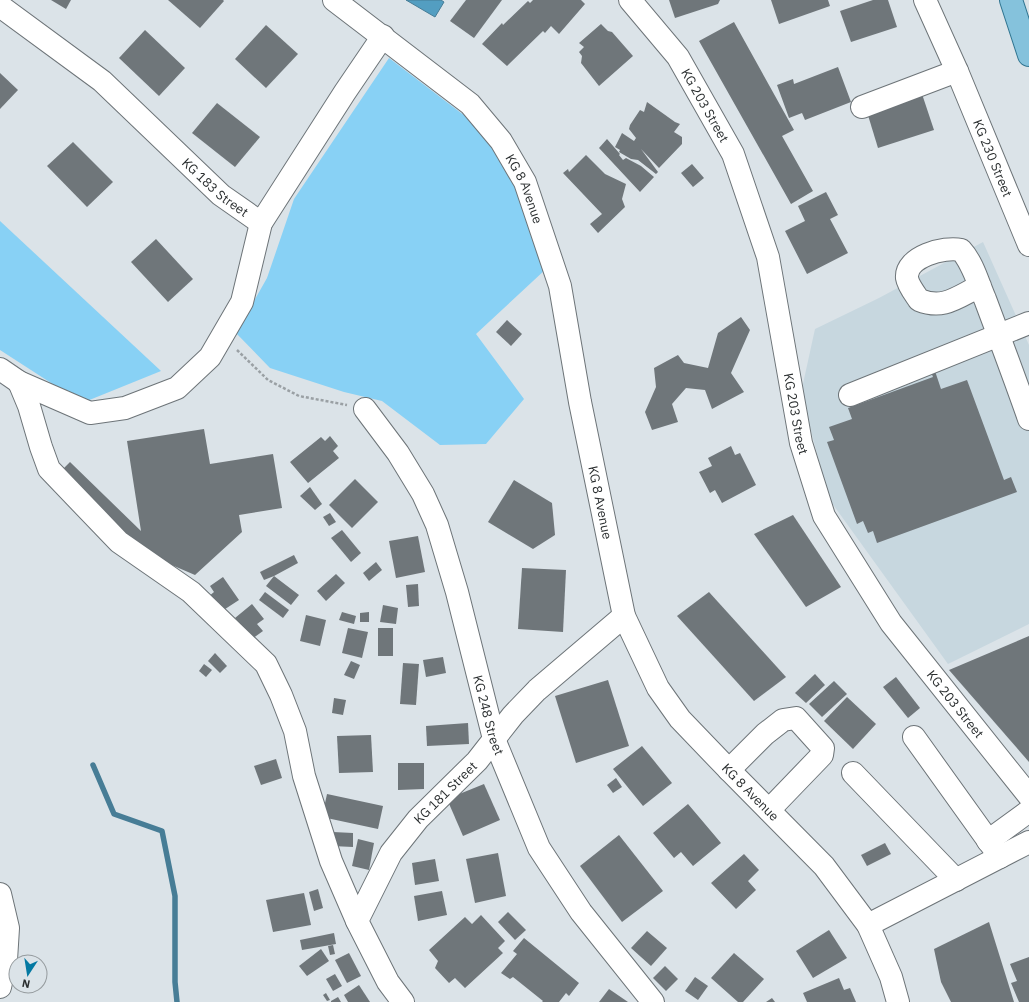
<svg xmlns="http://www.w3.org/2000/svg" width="1029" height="1002" font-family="'IBM Plex Sans',sans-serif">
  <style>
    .built { fill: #c7d7df }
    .green { fill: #88d1f5 }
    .water { fill: #539ec1; stroke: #477d96 }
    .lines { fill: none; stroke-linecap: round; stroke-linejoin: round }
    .stream { stroke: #477d96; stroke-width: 5.5 }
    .building { fill: #6f767a }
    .minor-casing { stroke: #6d7478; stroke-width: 24 }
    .major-casing { stroke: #317591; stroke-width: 24 }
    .path { stroke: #9aa0a4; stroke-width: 2.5; stroke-dasharray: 3 2; stroke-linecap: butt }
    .minor { stroke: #fff; stroke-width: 22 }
    .major { stroke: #85c2dc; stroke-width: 22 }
    .labels { text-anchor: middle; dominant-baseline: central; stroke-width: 4; stroke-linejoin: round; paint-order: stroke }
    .street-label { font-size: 13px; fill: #2b2f30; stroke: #dbe3e8 }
  </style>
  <rect width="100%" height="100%" fill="#dbe3e8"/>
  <polygon class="built" points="983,242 1029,345 1029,624 948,664 829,499 801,393 815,329 879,298"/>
  <g class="green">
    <polygon points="389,58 482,129 529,188 546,269 476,334 524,399 486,444 440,445 382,401 344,392 270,368 236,333 267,278 294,199"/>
    <polygon points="0,221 161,371 82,403 0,350"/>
  </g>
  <polygon class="water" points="406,0 441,0 444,2 435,17"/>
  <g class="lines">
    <polyline class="stream" points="93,765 114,814 162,831 175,896 175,982 177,1002"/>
  </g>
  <g class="building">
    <polygon points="51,0 71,0 66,9"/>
    <polygon points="168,0 223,0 224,1 200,28"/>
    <polygon points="466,0 502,0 474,38 450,21"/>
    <polygon points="533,0 581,0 585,4 559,34 551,26 545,33 543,31 507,66 482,44 502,23 503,25 528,1 530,3"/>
    <polygon points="669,0 720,0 718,4 675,18"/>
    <polygon points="771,0 828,0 830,6 779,24"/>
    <polygon points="873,0 888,0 897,27 851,42 840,11"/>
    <polygon points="734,22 794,130 782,136 813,191 791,204 699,41"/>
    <polygon points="601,24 608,31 612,32 633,56 599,86 581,63 582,56 579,52 584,47 579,43"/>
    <polygon points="266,25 298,54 266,88 235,59"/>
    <polygon points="145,30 185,68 159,96 119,58"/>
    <polygon points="838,67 851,102 805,120 802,113 789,118 777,85 793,79 794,84"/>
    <polygon points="0,73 18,90 0,109"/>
    <polygon points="922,94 934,130 878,148 867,112"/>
    <polygon points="647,102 675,122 680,124 674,132 682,137 682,144 659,168 641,149 658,172 656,174 638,160 631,159 619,152 620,150 615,147 622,133 634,141 636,138 629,129 630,125 640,110 644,112"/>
    <polygon points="217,103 260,137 235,167 192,133"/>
    <polygon points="607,139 620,154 619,155 623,160 626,158 641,166 654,177 640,192 599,148"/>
    <polygon points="73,142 113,182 87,207 47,166"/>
    <polygon points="586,155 605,174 626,184 622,199 625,207 598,233 590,224 602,214 563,173 568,169 569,172"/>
    <polygon points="692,164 704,178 693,187 681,173"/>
    <polygon points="826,192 838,215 830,219 848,253 807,274 785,231 805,221 798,206"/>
    <polygon points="156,239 193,279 168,302 131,262"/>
    <polygon points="741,317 750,330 731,373 744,392 712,409 705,390 686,388 672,404 678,422 652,430 645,412 656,387 654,368 678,355 684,363 708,368 718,333"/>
    <polygon points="507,320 522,334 511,346 496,332"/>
    <polygon points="935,371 941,389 967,380 1004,480 1011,477 1017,492 877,543 873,531 868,533 863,521 857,524 827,442 834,440 829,427 852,419 848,408 933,377 931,372"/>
    <polygon points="204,429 210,464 273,454 282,508 239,515 242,532 195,575 132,548 58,474 70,462 141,531 127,441"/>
    <polygon points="330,436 338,446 333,451 339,458 308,483 290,462 321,437 325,441"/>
    <polygon points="731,446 735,455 740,453 756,485 722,503 715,490 710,493 699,472 712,466 708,458"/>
    <polygon points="355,479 378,502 352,528 329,505"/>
    <polygon points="514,480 552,503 555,535 533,549 488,522"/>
    <polygon points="310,487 322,504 315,510 300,496"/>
    <polygon points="330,513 336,522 329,526 323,517"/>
    <polygon points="793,515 841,587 806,607 754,534"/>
    <polygon points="342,530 361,553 351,562 331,538"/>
    <polygon points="418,536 425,572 396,578 389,541"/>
    <polygon points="294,555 298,563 274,576 299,595 291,605 266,586 274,576 264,580 260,572"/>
    <polygon points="376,562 382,570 369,581 363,573"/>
    <polygon points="522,568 566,570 563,632 518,629"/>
    <polygon points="336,574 345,583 326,601 317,591"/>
    <polygon points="223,577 239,600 219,613 208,597 214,592 210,586"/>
    <polygon points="418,584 419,606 408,607 406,585"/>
    <polygon points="265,592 289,610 283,618 259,600"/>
    <polygon points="709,592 786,677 754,701 677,616"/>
    <polygon points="252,604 264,619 257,624 263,631 252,639 235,618"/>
    <polygon points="383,605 398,608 396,624 380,622"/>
    <polygon points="342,612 356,616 354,624 339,620"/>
    <polygon points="369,612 369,622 360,622 360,613"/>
    <polygon points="306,615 326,620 320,646 300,641"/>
    <polygon points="348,628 368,632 362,658 342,653"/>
    <rect x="378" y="628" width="15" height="28"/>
    <polygon points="1029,636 1029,762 949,670"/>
    <polygon points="215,653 227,666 220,673 208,661"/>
    <polygon points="443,657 446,673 426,677 423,660"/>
    <polygon points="351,661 360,665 354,679 344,675"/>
    <polygon points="403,663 419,664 416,705 400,704"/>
    <polygon points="204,664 212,670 206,677 199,671"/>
    <polygon points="815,674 825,685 806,703 795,693"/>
    <polygon points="896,677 920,708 908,718 883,687"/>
    <polygon points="608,680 629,746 576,763 555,696"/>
    <polygon points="834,681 847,694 822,717 809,704"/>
    <polygon points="847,697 876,724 853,749 824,721"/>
    <polygon points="334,698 346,700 343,715 332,713"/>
    <polygon points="468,723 469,744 427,746 426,726"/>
    <polygon points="371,735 373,772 339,773 337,736"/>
    <polygon points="642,746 672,783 643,806 613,769"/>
    <polygon points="276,759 282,778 261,785 254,766"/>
    <polygon points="398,763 424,763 424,789 398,790"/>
    <polygon points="616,778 622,787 613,793 607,785"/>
    <polygon points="484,784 500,820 463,836 447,799"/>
    <polygon points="327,794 383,806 378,829 322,817"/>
    <polygon points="688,804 721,843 693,866 681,852 674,858 653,833"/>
    <polygon points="333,832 353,833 353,847 332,846"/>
    <polygon points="619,835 663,891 622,922 580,866"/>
    <polygon points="358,839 374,843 369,870 352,866"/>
    <polygon points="885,843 891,854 867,866 861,855"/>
    <polygon points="498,853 506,896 475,903 466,859"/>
    <polygon points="744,854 759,870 748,881 756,890 736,909 711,883"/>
    <polygon points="435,859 439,881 415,885 412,863"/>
    <polygon points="318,889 323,908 314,911 309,892"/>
    <polygon points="442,891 447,915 418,921 414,896"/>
    <polygon points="304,893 311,925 273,932 266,900"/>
    <polygon points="508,912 526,930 515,940 498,922"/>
    <polygon points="481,915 505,941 498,948 503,953 465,988 455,978 449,983 435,968 438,961 429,950 465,917 472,924"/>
    <polygon points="989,922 1014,1002 951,1002 941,982 934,949"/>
    <polygon points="829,930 847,958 813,978 796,951"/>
    <polygon points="647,931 667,948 651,966 631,948"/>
    <polygon points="334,933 336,944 302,950 300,940"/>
    <polygon points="524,938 579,983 569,996 566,993 559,1002 542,1002 543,1001 513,977 510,979 501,973 517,954 513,951"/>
    <polygon points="333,945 335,954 330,955 328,946"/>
    <polygon points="321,949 329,961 307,976 299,966"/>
    <polygon points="349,953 361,976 347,983 335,960"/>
    <polygon points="734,953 764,979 743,1002 738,1002 711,978"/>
    <polygon points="1029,957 1029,1002 1019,1002 1011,983 1017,981 1010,964"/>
    <polygon points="665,966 678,979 666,991 653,978"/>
    <polygon points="335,974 342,986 333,991 326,979"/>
    <polygon points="695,977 708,986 698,1000 685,991"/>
    <polygon points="839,978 844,990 850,988 856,1002 807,1002 803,993"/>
    <polygon points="359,985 370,1002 348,1002 344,995"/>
    <polygon points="609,989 628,1002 599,1002"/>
    <polygon points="326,993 330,1000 327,1001 323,995"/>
    <polygon points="338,997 341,1002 331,1002 331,1001"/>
    <polygon points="772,998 775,1002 766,1002"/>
  </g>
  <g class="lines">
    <defs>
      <g id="minor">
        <path id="s1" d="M334,0L470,104L501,141L525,182L560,286L580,402L624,616L658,688L680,719L729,770L824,866L868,925L891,977L898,1002"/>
        <path id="s2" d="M630,0L678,57L733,154L768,257L801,443L824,516L891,623L1029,796"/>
        <path id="s3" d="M925,0L957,71L1029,245"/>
        <path id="s4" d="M0,6L102,81L221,195L261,223"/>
        <polyline points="862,107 957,71"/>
        <path d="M980,286C957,297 944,310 919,300C915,294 908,285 907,278C905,257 944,246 961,250C973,263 978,283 985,299C1000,339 1015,379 1029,419"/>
        <polyline points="0,369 19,382 90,413 125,408 177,388 210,357 242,302 261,223 345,92 383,36"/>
        <polyline points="19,382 29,406 41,447 49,469 119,542 191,592 266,664 281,695 295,731 304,776 331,861 357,921"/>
        <polyline points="850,395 1029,323"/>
        <path id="s5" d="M365,409L398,453L423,494L437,525L457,592L494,739L539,848L581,912L653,1002"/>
        <polyline points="914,737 1000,857"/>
        <polyline points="729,770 765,734 783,720 796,718 823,748 822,755 769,810"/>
        <polyline points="853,773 956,880"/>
        <polyline points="988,841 1029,811"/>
        <polyline points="0,894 8,928 6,960 0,987"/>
        <polyline points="868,925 1029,842"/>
        <path id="s6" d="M403,1002L388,982L357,921L391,853L418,819L477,761L513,715L537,690L624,616"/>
      </g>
      <polyline id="major" points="1011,0 1029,55"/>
    </defs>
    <use href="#minor" class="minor-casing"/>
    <use href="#major" class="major-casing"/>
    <polyline class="path" points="237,350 268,380 299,396 347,405"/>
    <use href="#minor" class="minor"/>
    <use href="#major" class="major"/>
  </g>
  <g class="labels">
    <g class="street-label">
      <text stroke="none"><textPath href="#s2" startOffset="130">KG 203 Street</textPath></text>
      <text stroke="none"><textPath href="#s3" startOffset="172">KG 230 Street</textPath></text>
      <text stroke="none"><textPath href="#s4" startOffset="282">KG 183 Street</textPath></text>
      <text stroke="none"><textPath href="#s1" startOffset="273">KG 8 Avenue</textPath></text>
      <text stroke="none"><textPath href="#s2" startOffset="454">KG 203 Street</textPath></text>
      <text stroke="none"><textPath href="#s1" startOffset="597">KG 8 Avenue</textPath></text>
      <text stroke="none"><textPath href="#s2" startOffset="790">KG 203 Street</textPath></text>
      <text stroke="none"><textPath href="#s5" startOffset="334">KG 248 Street</textPath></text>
      <text stroke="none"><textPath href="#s6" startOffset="251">KG 181 Street</textPath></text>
      <text stroke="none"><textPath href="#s1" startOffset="932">KG 8 Avenue</textPath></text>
    </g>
  </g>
  <g transform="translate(28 974) rotate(192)"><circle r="19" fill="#dbe3e8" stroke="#959b9e"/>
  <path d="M0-3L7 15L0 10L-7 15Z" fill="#0479a2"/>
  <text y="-6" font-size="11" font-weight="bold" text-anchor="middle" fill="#2b2f30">N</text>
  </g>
</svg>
